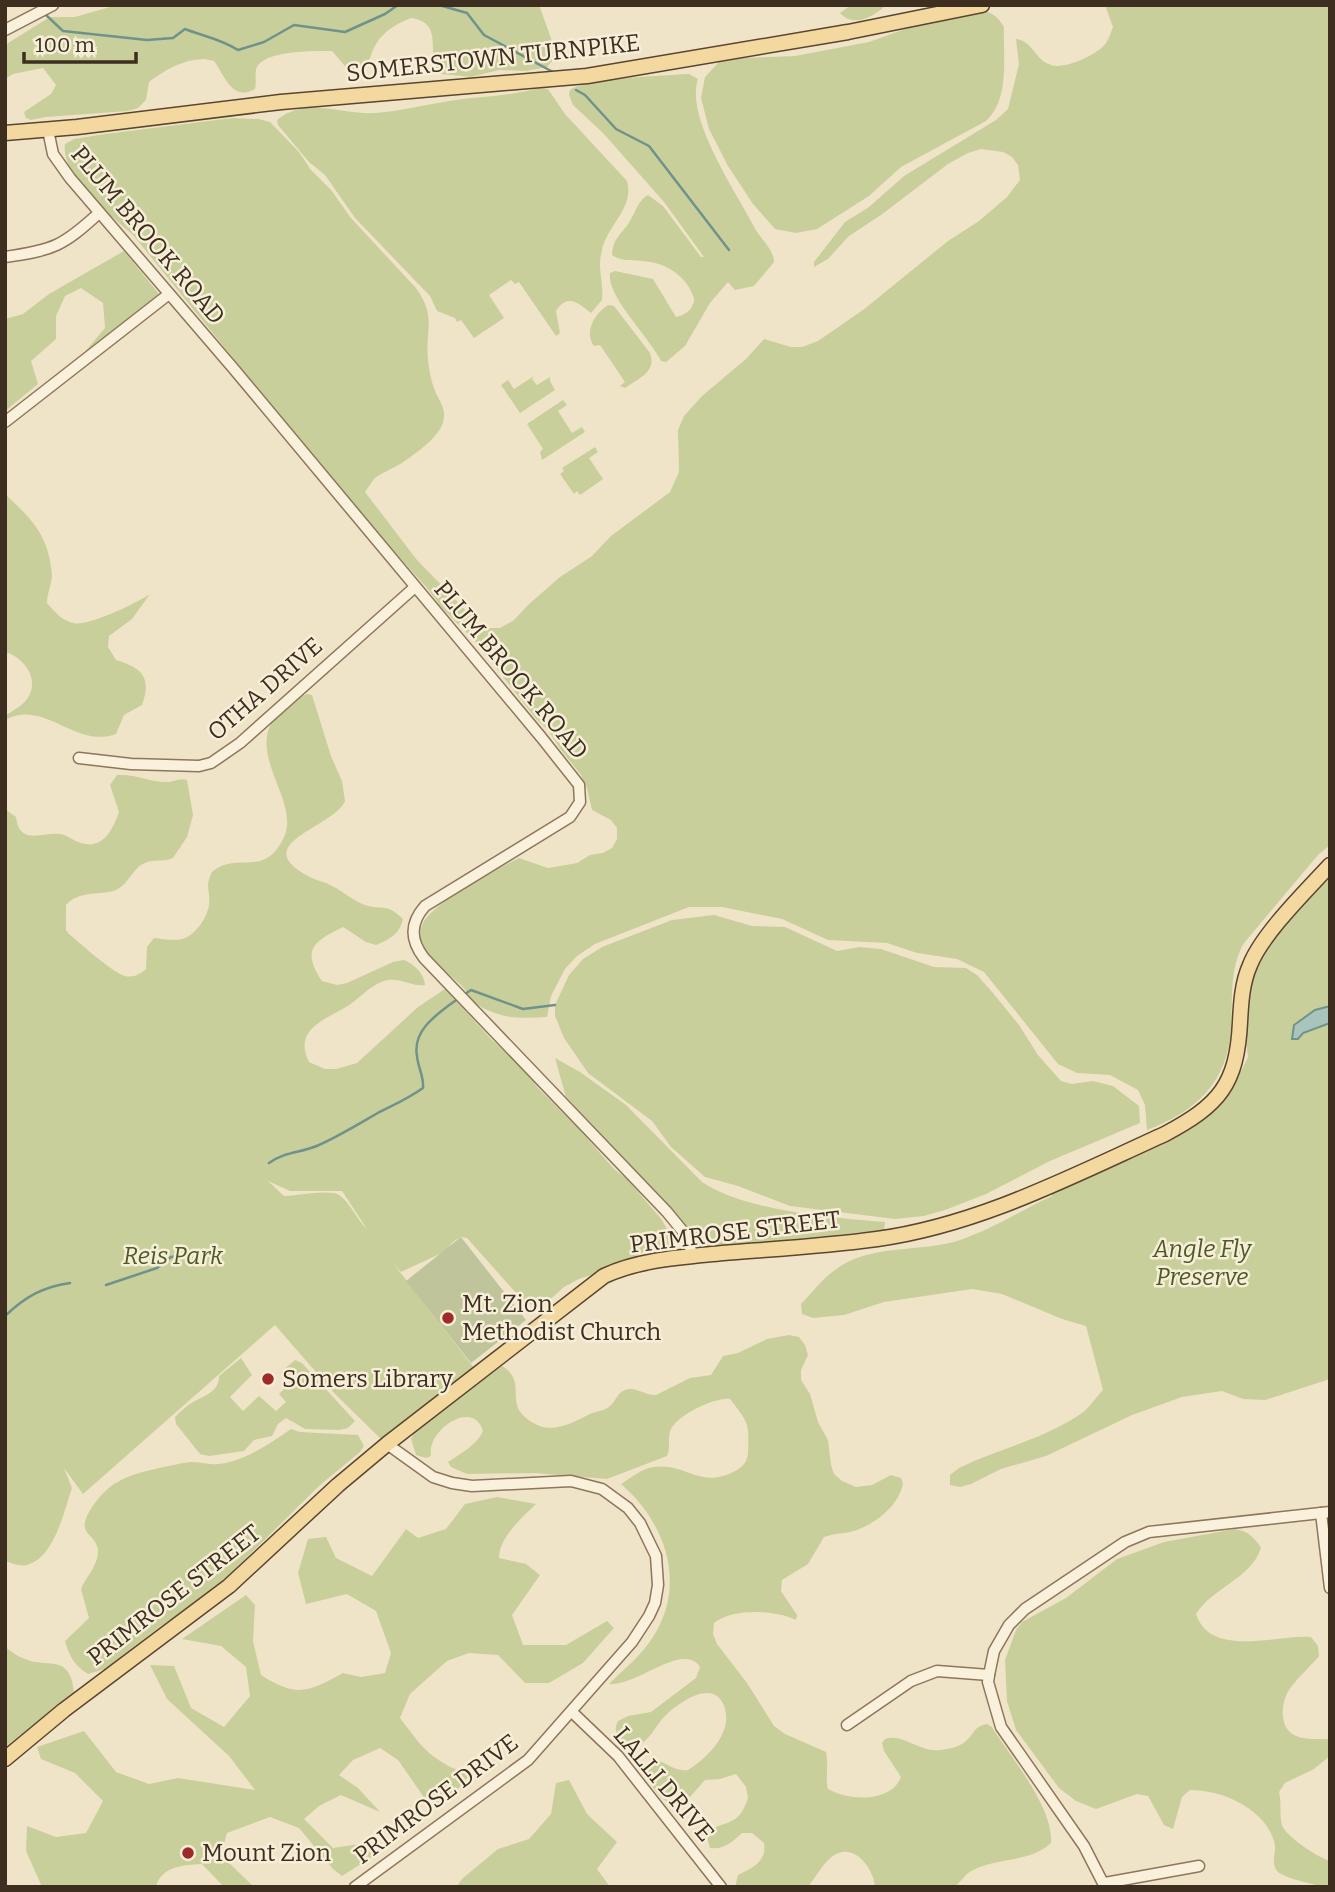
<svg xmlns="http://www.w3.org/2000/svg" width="1335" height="1892" font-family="Bitter,serif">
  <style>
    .green { fill: #c9cf9b; fill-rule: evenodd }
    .cemetery { fill: #bfc49a }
    .water { fill: #a9c4bc; stroke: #6f938a; stroke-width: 2 }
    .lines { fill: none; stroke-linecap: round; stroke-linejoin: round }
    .stream { stroke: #6f938a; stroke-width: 2.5 }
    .minor-casing { stroke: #8d765c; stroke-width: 13 }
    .major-casing { stroke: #5b4430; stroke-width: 17 }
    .minor { stroke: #faf1dc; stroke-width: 10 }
    .major { stroke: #f3d9a0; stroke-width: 14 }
    .poi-dot { fill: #9e2a2b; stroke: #f7eed8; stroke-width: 2.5 }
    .labels { text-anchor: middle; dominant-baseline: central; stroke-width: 5; stroke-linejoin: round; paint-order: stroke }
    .street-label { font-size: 24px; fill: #3d2e20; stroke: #f7eed8 }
    .park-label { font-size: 24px; font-style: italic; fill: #4d5a26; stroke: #f7eed8 }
    .poi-label { font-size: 24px; fill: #3d2e20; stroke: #f7eed8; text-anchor: start }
  </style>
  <rect width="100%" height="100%" fill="#f0e4c8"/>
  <g class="green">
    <path d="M117,5H539L551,38L553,60L547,67L526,71L499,70L471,77L441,74C423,57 447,23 411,18C386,28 374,39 368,66L360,72H350L332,51C316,51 266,50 257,67C254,72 257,82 255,89C232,102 225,76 214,61C192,54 166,69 149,82L146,100L138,108L128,111L46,117L31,120L26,118L24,112L51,94L56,85L43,68L13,74L5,79V49L8,43L50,17H75Z"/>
    <path d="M851,5H886C874,17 853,28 840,13Z"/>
    <path d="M1105,5H1330V845L1318,855L1244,943C1229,969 1233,999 1231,1028C1228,1083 1195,1112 1147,1130L1145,1105L1138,1090L1110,1075L1077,1073L1058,1064L984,972L957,959L917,953L887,943L828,940L782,919L722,907H689L595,944L577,956L565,969L551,996L547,1017C531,1018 513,1019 498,1014C491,1012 480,1007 474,1002C469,997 466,990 461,985C447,971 412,949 422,925C431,903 497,869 519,858L548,868L577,863L590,855L603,853L612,848L617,839V828L611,820L592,810L587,788L581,775L561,750L548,730L536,719L474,640L442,608L427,588L351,503L133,235C111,216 60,175 65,144L74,139L105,134L232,118L259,119L270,122L299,152L311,170L331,190L351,218L416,288C437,318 425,328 428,360C429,370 431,381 435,391C438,399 445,407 444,416C444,435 416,453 402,463C393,469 382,472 374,479C371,483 368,488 365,492L417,560L479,624L490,628H500L514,620L528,605L560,577L592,556L611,536L670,492L679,472L678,430L684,416L702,396L746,359L764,339L791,347H802L818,341L863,310L948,241L979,221L1007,197L1020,180L1018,165L1012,157L1003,152L981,149L968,153L948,164L881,215L849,236L828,259L814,267V262L845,222L869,207L904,176L996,120L1008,109L1019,64L1016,39C1032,40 1036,61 1051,65C1064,70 1099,54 1106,43C1109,39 1111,32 1113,27Z"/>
    <path d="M979,11C992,11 997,16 1004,27C1003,58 1010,99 986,121L901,167L869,196L817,229L796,233L775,229L753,204L728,166L709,129L701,98L705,77L719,62L741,58L795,56L869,42L927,21Z"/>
    <path d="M689,74L698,79C685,118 735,190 753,225C759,238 773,247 774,262L754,286L735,290L728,282L710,303L685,346L666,362L661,361C650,338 606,296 610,273L615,271L653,279L676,317C684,315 690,312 693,304C696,299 692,294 690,289C683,275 665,264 650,262C637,259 623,263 612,255C613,236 624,233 631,219C637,209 638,201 648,195L663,206L701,257H704L664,202L603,133L573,105L569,95L570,90C585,79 666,75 689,74Z"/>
    <path d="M539,88L548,89L565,114L627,181C634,207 611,222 603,246C596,270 604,278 602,300L591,313C578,303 568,293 556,311L560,333L556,336L519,282L515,284L511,280L489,295L504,318L474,338L461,320L457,322L455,318L437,311L430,296L355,218L325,175L309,162L278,125L277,120C306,96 342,115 375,113C402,111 428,104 455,100C483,96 512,96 539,88Z"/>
    <polygon points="124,251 159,294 103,342 83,354 105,328 103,303 81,288 65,296 56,316 56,339 31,361 38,384 5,411 5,319 23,314 49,294"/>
    <path d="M608,305L614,306L650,353C657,372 639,378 625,388L620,386L625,382L600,345L594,346C584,332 594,314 608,305Z"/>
    <polygon points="534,376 532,379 537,385 550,377 550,381 555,390 520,413 501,385 508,380 514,389"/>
    <polygon points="563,400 567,405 558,411 572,433 582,427 585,432 542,460 540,452 543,449 527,424"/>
    <polygon points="595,447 598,452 589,458 603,479 580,495 577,491 574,494 560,474 564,471 562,468"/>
    <path d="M5,494C32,519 49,536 52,575C52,584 47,593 47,603C54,611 61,620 73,623C87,627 137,603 150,594L132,619L109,636L108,647L116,660C142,668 152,677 142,705L124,715L116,734C75,749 44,698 5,720V716C12,711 22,706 27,699C41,680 24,657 5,652Z"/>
    <path d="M307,694L312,695L331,756L342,781L345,801C334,828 243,844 312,878C318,881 326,882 332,886C343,891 353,901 365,905C385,911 385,902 403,919C399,935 390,939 376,945L366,942L343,927C314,941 301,950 322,981L337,985L347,983L393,962L404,960C415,965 424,973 425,985C413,987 401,978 388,980C370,984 360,999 346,1007C324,1020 293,1030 309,1062L325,1069H336L357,1063L418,1007L445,989L492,1040L517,1062L539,1089L579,1129L614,1169L627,1179L662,1220L674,1242L672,1247L647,1250L610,1269L579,1279L564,1287L545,1304L535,1306L524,1302L467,1238L461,1237L454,1241L444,1252L401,1272L393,1263L474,1368L383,1441L335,1394L275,1325L83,1494L64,1468L72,1488C64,1512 54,1558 27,1565C20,1567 12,1563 5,1561V809L16,817C20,846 41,832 60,834C67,835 74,841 81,843C103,850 113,829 119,812L110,785L117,775C137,774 147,781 164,782C173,783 178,777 187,780L193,815L187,837L173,858C162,863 150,858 141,865C130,873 127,887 113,891C97,895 79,891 66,905V930L69,934C81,944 112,972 125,976C134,978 140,974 146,969L147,947L154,938C162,939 174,941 182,939C195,936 207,918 209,905C211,891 204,888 212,872C237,850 264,880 284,837C302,799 236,746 285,708C292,703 299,697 307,694ZM268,1181L290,1191H342L367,1229C357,1220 350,1202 339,1195C330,1189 297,1196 284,1196Z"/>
    <path d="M1330,872V1379L1265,1400L1243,1399L1222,1391L1182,1397L1132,1415L1046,1456L1001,1469L971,1484L960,1487L950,1485V1475L959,1468C996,1450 1040,1440 1076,1417C1087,1411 1094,1400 1103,1390L1086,1326L1062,1319L1002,1294L972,1289L884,1302L844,1315L813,1318L802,1314L801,1304C812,1293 822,1279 835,1270C870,1243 921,1253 960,1240C992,1229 1022,1210 1052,1196V1190L1184,1131L1216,1108L1231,1092L1248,1057L1245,1031L1248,988L1260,956Z"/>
    <polygon points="714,915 752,926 785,927 837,951 859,947 881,949 934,967 966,968 977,975 993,993 1019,1025 1038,1055 1061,1081 1072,1084 1093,1081 1113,1086 1139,1106 1140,1123 1050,1161 986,1194 945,1210 924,1216 895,1219 790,1206 738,1186 705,1177 671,1147 652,1121 588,1073 564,1038 555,1016 555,1005 569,975 583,959 602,947 672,920"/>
    <path d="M555,1058L580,1072L626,1105L702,1182C745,1211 834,1218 885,1222L884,1230L709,1248L691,1236L687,1227L566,1097Z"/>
    <path d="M789,1335L799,1337L805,1345L808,1355L801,1370V1380L810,1394L818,1422L828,1440L831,1465L834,1474L842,1481L856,1487L872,1485L891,1475L901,1478L903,1483C899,1505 878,1522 857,1530C846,1534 835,1533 824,1537L808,1564L782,1580L781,1591L797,1615L796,1620C774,1610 734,1608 714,1623L713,1634L717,1644L747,1683L774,1726L785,1734L826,1752C829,1765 825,1777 828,1789C849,1801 891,1803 901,1777L884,1751L882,1743L885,1739C904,1733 919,1753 940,1750C949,1749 960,1747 966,1741C975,1733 974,1726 987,1724L992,1727C1010,1757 1054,1807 1051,1843C1030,1863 996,1857 971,1871C965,1875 960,1882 955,1887H875C874,1869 854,1841 833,1856C824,1862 815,1878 808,1887H735L738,1875C753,1868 767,1861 764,1843L752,1833H742C732,1842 724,1850 710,1848L707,1838L711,1829C733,1820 740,1822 748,1798L746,1787L736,1774L720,1779L705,1780L690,1797L675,1805C659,1801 644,1780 648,1763L652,1759C665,1761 674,1772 688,1770C707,1758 732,1734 725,1709C716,1676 679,1702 665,1716C656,1725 651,1738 640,1745C635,1748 634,1747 629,1748C619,1743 612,1731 618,1721L628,1716L651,1712L696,1678L700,1667C683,1641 636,1687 609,1684C624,1669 642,1655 653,1637C687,1584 666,1523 621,1484C631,1478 642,1468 654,1467C687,1462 700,1491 737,1470C744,1465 747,1462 748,1453C749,1422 749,1424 730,1399C715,1397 678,1415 671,1429C667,1437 671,1447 667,1456L607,1479L535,1473L467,1474L451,1467L448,1462C460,1454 477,1445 483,1431C473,1398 426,1431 431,1456L426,1458L416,1455L411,1439L416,1430L427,1418L502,1366C527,1381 506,1401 525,1417C547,1437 568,1425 590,1414C596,1411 605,1411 610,1406C616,1401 617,1393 625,1390C636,1386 645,1396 656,1395L690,1378L711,1375L723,1356L738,1353L767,1339Z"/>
    <path d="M241,1358L252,1375L230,1397L243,1411L259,1396L276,1411L286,1402L279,1394L290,1383L281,1372L295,1360L302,1363L355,1421L348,1428L339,1430L305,1429L286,1418L278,1424L272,1436L254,1440L244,1451L209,1456L200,1454L176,1424L175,1417C180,1412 186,1406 193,1402C204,1396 219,1392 219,1376Z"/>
    <path d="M291,1429L300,1432L358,1435L364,1446L360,1452L319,1486L229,1575L197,1602L158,1628L105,1669L88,1674C75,1666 69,1656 65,1641L89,1618L81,1589C86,1577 99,1564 98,1550C96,1533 76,1535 89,1512C108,1481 125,1476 159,1468C170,1466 180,1463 191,1462C200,1462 209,1465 218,1464C243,1462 271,1443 291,1429Z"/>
    <path d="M497,1497L536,1504C522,1518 499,1537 499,1558L526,1564L540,1575L512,1615L523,1645H566L607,1621L614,1628L583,1663L549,1683H525L498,1655L469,1653L447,1661L410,1694L400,1718C424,1750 431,1760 469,1775C459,1791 448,1799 430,1806L398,1760L380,1748L353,1760L339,1775L358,1788L380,1812L341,1795L319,1806L304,1819L333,1848L372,1842L375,1855L342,1876L333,1869L299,1828L270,1817L227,1833L221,1855L254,1887H224L202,1864C184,1865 161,1866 156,1887H42L26,1851L27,1826L56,1837L86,1833L103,1801L75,1773L41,1759L37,1747L84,1731L116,1772L149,1784L178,1778L255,1790L229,1756L167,1699L150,1665L174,1666L191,1708L224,1727L250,1696L246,1667L221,1646L182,1639L246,1595L255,1605L253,1641L261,1675C297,1698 308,1692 343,1673L361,1677L385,1673L391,1653L376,1611L347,1594L306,1604L298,1573L308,1539L326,1537L336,1558L372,1576L406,1529L418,1538L446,1529L465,1504Z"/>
    <path d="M1235,1529C1248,1531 1254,1537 1261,1548C1251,1579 1213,1587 1196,1614C1211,1659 1277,1634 1311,1637L1318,1646L1319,1656C1310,1667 1297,1678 1289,1690C1284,1698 1282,1708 1283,1717C1286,1741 1308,1739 1327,1739L1330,1741V1756L1314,1769L1285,1783L1279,1792C1282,1803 1279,1815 1282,1825C1285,1836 1319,1858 1330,1861V1887C1321,1887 1284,1878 1278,1872C1269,1862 1278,1852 1274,1841C1264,1808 1222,1790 1190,1790L1182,1797L1173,1829L1164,1825L1148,1796L1137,1794L1096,1809L1076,1801L1059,1788L1016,1730L1007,1701L1005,1660L1016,1630L1022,1622L1066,1598L1117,1559L1164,1542Z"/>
    <path d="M5,1647C11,1651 18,1657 25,1659C47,1669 70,1652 74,1692L5,1747Z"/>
    <polygon points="569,1780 587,1814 617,1842 597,1869 610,1887 456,1887 463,1878 498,1849 529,1839 551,1814 556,1783"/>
  </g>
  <polygon class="cemetery" points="461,1237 526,1320 471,1363 406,1281"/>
  <polygon class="water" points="1330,1006 1330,1023 1303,1033 1298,1039 1292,1039 1294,1025 1315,1010"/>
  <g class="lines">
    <g class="stream">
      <polyline points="439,5 467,13 484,35 553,72"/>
      <path d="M46,15L63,31L147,40L173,38L185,29C203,36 221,39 238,50L264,42L294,25L345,32L385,14L398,5"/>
      <polyline points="576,90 585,95 616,129 649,146 729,250"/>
      <polyline points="465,994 471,990 523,1009 555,1005"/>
      <path d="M269,1163C286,1151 301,1153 319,1145C339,1136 357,1125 376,1114C393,1105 406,1100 423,1088C424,1076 418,1068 417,1056C412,1029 439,1013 459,998"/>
      <polyline points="106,1285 157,1268 171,1257 184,1255"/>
      <path d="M5,1316C25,1297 42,1287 70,1283"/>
    </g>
    <defs>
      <g id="minor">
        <polyline points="5,30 53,5"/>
        <path d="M48,130L53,154L70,178L233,368L541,737L579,785L580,802L570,817L425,906C410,923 410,940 424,958L667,1212L685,1234L693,1256"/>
        <path d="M5,257C54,250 63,246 99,213"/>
        <polyline points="5,422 169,294"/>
        <polyline points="79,758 131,764 199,766 211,763 240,743 415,587"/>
        <polyline points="1321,1513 1330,1588"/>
        <polyline points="572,1712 618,1756 721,1887"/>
        <polyline points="847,1725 911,1681 937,1671 989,1675"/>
        <polyline points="1105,1883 1199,1866"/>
        <polyline points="355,1887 528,1760 632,1642 649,1616 655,1603 658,1585 656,1556 640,1523 628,1508 602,1489 571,1481 472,1486 452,1483 433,1477 387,1444"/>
        <polyline points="1105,1887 1084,1846 1001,1727 988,1682 989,1675 994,1651 1009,1625 1025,1609 1125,1542 1149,1532 1330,1512"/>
      </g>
      <g id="major">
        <polyline points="5,133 77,127 281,102 587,76 848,32 982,5"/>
        <path d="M5,1759L64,1710L229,1586L338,1485L387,1444L604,1276C641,1259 684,1257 723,1253C774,1249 826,1246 877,1239C979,1225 1072,1176 1165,1134C1219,1105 1237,1085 1240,1022C1241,1003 1242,983 1250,965C1262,934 1307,890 1330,865"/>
      </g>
    </defs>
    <use href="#minor" class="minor-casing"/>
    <use href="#major" class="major-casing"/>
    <use href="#minor" class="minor"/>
    <use href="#major" class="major"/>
  </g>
  <g class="poi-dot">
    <circle cx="448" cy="1318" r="7"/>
    <circle cx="268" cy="1379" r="7"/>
    <circle cx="188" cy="1853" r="7"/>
  </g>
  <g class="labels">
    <g class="street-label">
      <text transform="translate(493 58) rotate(-6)">SOMERSTOWN TURNPIKE</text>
      <text transform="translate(148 235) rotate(50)">PLUM BROOK ROAD</text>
      <text transform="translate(511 670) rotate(50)">PLUM BROOK ROAD</text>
      <text transform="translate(265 689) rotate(-41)">OTHA DRIVE</text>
      <text transform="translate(735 1232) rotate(-7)">PRIMROSE STREET</text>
      <text transform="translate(174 1595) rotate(-38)">PRIMROSE STREET</text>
      <text transform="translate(664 1784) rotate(50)">LALLI DRIVE</text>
      <text transform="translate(436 1799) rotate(-37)">PRIMROSE DRIVE</text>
    </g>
    <g class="park-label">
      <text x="1202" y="1249">Angle Fly<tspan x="1202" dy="28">Preserve</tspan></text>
      <text x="173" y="1256">Reis Park</text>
    </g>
    <g class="poi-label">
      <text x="462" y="1304">Mt. Zion<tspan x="462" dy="28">Methodist Church</tspan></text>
      <text x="282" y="1379">Somers Library</text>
      <text x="202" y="1853">Mount Zion</text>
    </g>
  </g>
  <rect width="1335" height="1892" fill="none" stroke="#3d2e20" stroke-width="14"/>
  <path d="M24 52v10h112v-10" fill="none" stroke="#3d2e20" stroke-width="3.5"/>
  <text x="35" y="52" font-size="21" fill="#3d2e20" stroke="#f7eed8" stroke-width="5" paint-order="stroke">100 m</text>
</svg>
